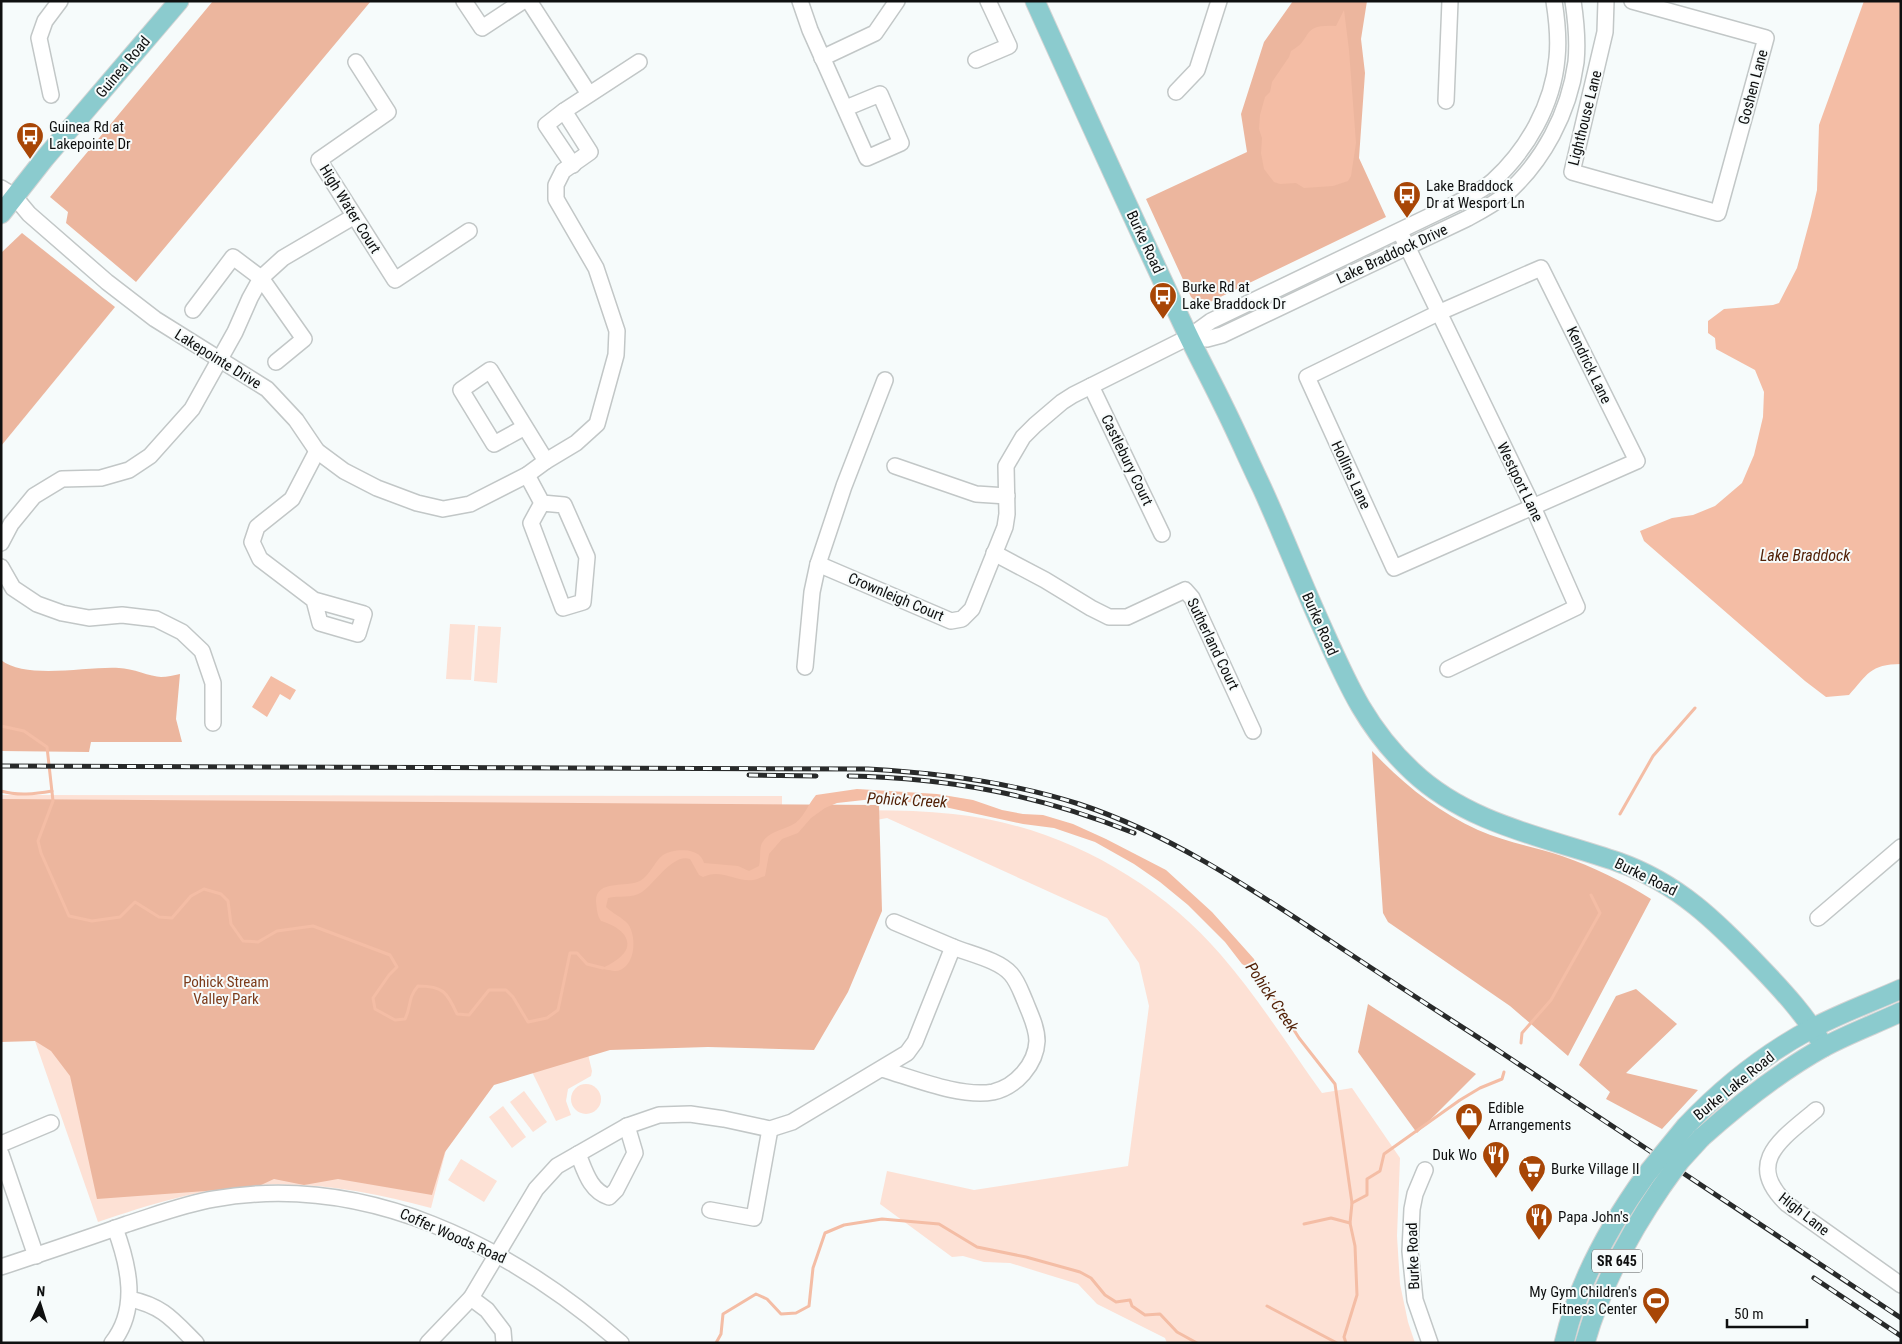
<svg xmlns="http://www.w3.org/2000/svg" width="1902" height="1344" font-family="'Roboto Condensed',sans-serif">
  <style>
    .green { fill: #fde1d5 }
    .forest { fill: #ecb69e }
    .water { fill: #f4bda5 }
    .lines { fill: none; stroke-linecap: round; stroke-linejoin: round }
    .stream { stroke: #f4bda5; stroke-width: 3 }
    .minor-casing { stroke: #c2c7c7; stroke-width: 18 }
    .major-casing { stroke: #d4d4d4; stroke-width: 21 }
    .minor { stroke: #fff; stroke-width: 15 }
    .major { stroke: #8bcbce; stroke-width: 19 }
    .rail-casing { stroke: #282a2a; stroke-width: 5 }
    .rail { stroke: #f6fbfb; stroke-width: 3; stroke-dasharray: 9; stroke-linecap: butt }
    .major-bridge-casing { stroke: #d4d4d4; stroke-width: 21; stroke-linecap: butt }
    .major-bridge { stroke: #8bcbce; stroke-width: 19 }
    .labels { text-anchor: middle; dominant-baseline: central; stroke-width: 4; stroke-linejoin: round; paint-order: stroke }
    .shield { fill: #f6fbfb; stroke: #545656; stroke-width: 1 }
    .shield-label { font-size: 14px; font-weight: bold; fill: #0f1010 }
    .street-label { font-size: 15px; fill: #0f1010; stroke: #f6fbfb }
    .poi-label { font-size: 15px; fill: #0f1010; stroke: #f6fbfb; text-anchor: start }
    .park-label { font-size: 15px; fill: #7c3b1a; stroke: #f6fbfb }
    .water-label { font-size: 16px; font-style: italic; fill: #532208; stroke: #f6fbfb }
  </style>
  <rect width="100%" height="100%" fill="#f6fbfb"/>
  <g class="green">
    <polygon points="450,624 475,625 471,680 446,679"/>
    <polygon points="478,626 501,627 497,683 474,681"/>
    <path d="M1,795L782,796V812C839,811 896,808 953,814C1054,824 1155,878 1221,955C1258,998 1289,1047 1322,1093L1352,1088L1400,1158L1397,1236L1400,1284L1408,1322L1415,1343H1167L1165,1338L1097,1304L1078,1284L1010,1263L984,1262L963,1256L952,1257L880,1204L887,1171L974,1190L1128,1166L1149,1006L1139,963L1107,918L887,818L840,827L581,1025L592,1071L591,1076L568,1089L566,1101L571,1115L556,1121L516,1039L452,1127L431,1208C376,1193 320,1182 262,1185C206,1187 151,1204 98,1222L35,1041L1,1030Z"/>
    <circle cx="586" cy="1099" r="15"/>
    <polygon points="524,1091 547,1122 533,1132 510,1102"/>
    <polygon points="503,1106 526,1137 512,1148 489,1117"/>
    <polygon points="461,1159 497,1181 484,1202 448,1180"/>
  </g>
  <g class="forest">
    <polygon points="213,1 371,1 136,282 66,223 68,212 50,197"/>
    <path d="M1293,1H1367L1361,39L1365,73L1359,158L1386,217L1210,302C1202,304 1197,303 1191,297L1146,199L1247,152L1241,114L1264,42Z"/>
    <polygon points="22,233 115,307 1,446 1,253"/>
    <path d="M1,660C26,680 88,666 119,668C132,668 151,677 161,677C167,677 174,675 180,674L176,719L182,742H91L89,752L1,751Z"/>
    <path d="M1372,751C1403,784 1437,811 1478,830C1505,842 1534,847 1562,856C1593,867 1623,881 1651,899L1568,1056L1510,1006L1388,922L1383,913Z"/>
    <polygon points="1,799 879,805 882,911 848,992 814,1050 708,1047 610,1050 494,1085 445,1152 432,1195 338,1179 304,1185 274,1179 261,1185 219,1190 97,1199 70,1076 51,1051 35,1041 1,1042"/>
    <polygon points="1636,989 1677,1024 1626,1073 1698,1090 1662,1129 1606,1099 1610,1092 1579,1065 1616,996"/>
    <polygon points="1368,1004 1476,1074 1417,1133 1358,1052"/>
  </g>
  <g class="water">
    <path d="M1864,1H1901V664C1870,664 1867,675 1849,695L1826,697L1805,681L1644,541L1640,531L1672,518L1693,515L1715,506L1742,483L1754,455L1763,417L1764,392L1755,370L1716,349L1715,338L1708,333V321L1724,309L1773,305L1779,303L1797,268L1811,216L1817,190L1819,125Z"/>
    <path d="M1344,10L1349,50L1356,143L1351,176L1348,181L1333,186L1304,188L1296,183L1280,184L1274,182L1264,169L1261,153L1262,138L1259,129L1260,115L1265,97L1270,92L1272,82L1289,57L1291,51C1314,39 1299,24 1336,26Z"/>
    <polygon points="271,676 296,690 290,700 280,694 267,717 252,707"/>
    <path d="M857,789L937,794L973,800L1002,810L1023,814L1043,815L1073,824L1106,839L1166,870L1212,912L1254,959L1261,975L1242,964L1225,942L1188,905L1160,882L1134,864L1095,842L1054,828L1023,824L931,804L873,799L837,803L825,808L811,818L798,833L782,839L769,854L765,876C761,877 757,880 753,880C735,882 721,868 703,877L699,875L690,859C673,853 655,883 642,892C631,899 619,895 608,898L606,907C612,913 623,918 628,924C637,936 636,968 616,971C612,971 605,969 601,969C610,964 621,959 626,950C633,934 612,924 601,921C597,915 597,910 596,902C595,879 626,888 640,881C651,874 654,862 663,855C672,849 693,848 700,856C702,858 703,860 704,863L738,866L749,871L759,866C761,859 759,848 762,843C768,832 782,830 792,825C803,820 808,804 816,795Z"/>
  </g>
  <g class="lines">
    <g class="stream">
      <path d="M1,726L24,731L47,747L53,801L38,841L41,853L69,916L92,921L120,917L135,902L159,917L172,918L191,896L204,889L221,894L228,901L231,924L243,941L258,942L277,931L313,926L390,955L397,967L389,975L373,998L375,1009L395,1020L405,1019C412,1005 407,999 418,986C443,986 447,992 457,1014L469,1015L489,990H506L513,997L528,1022L547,1018L558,1010L570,953H577L587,964L603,968"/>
      <path d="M1,791C18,796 35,794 52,791"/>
      <polyline points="1620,814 1653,756 1695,708"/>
      <polyline points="1259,974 1299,1038 1335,1084 1352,1203 1350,1223 1355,1246 1357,1295 1344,1337 1346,1343"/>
      <polyline points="1521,1043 1522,1033 1551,1000 1600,913 1591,895"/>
      <polyline points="1352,1203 1367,1195 1367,1179 1380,1171 1384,1154 1460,1100 1480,1088 1502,1079 1504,1072"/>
      <polyline points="1304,1224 1331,1218 1350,1223"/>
      <polyline points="1267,1306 1337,1343"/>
      <polyline points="716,1343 721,1334 723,1314 756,1294 767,1299 781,1314 796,1313 809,1306 813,1268 825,1233 844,1225 882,1219 939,1224 977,1247 1026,1257 1080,1272 1091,1278 1105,1295 1116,1302 1130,1300 1132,1306 1145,1315 1160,1314 1177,1332 1197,1343"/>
    </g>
    <defs>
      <g id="minor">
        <polyline points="464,1 482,28 523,1"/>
        <polyline points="529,1 589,94"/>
        <polyline points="800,1 810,30 867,158 901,143 880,94 846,108"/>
        <polyline points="1606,1 1605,32 1572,172 1718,213 1766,38 1632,1"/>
        <polyline points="822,58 875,33 897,1"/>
        <polyline points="976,60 1009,46 988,1"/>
        <polyline points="356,62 388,112 319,160 395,280 469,231"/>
        <polyline points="1176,92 1197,70 1219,1"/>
        <polyline points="51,95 39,38 45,21 60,1"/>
        <polyline points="1446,101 1450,1"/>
        <polyline points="564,111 546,125 573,165"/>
        <polyline points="1,188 14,196 29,214 107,282 155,319 267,389 296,420 317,451 344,471 377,488 417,503 443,509 470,504 527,475 546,461 576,443 597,424 616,355 617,331 596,268 556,199 556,185 563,171 590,152 564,111 639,62"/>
        <polyline points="1403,238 1533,507 1577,607 1448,669"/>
        <polygon points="1541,268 1637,461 1394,568 1307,377 1438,313"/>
        <polyline points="193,310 233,257 261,278 304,339 276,362"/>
        <path d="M1189,337L1207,339L1222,335L1466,219C1479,212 1493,205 1505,195C1543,162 1569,113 1576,62C1578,42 1576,21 1573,1"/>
        <polyline points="1091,386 1162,534"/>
        <polyline points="525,427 494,444 461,390 490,370 546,461"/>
        <polyline points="895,466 976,494 1007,496"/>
        <polyline points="527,475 542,503 531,523 563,608 583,602 587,557 564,505 542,503"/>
        <polyline points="1,543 11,524 34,496 62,479 101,478 129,470 150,456 192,409 235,332 250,298 261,278 283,258 353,217"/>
        <polyline points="994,553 1045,580 1091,608 1109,617 1127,617 1185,590 1192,598 1253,731"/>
        <path d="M818,564L951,621L962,619L972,609L1005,527L1007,514L1006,466L1023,437L1035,425L1062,402L1073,395L1189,337L1211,321L1457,203C1470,196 1483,190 1493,181C1527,150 1553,105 1557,58C1559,39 1557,20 1554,1"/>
        <polyline points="1,567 13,588 37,604 62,613 89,618 122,615 156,619 182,632 202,651 213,683 213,723"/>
        <polyline points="314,600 320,623 358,634 364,614 314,600 260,559 252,542 257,527 292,499 317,451"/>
        <polyline points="805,667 812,592 818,564 844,486 885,380"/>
        <polyline points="1818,918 1901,847"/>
        <polyline points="894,922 953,947"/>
        <path d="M1816,1110C1783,1138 1743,1162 1787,1204L1901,1285"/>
        <polyline points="1,1144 51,1123"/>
        <polyline points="1,1154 36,1256"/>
        <path d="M578,1154C585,1171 590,1191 609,1197L616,1190L635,1153L627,1126"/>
        <polyline points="1425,1170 1415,1194 1412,1209 1410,1251 1415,1300 1430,1343"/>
        <polyline points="710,1210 754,1218 770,1129"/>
        <path d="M1,1267C43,1253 85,1239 127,1224C156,1215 184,1204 214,1199C366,1172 510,1246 621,1343"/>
        <polyline points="471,1298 487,1310 503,1331 504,1343"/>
        <path d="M130,1299C163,1306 173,1320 196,1343"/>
        <path d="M112,1343C139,1309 129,1266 115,1228"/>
        <path d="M428,1343L471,1298L536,1189L557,1166L627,1126L659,1115L690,1114L724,1119L770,1129L792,1122L907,1053L915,1042L953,947C970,954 999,960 1011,974C1018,982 1021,992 1025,1001C1030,1014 1037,1027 1037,1041C1036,1064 1016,1087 993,1092C961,1098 913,1078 882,1069"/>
      </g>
      <g id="major">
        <path d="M1035,1C1085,112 1135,223 1187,333C1199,358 1212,382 1224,407C1237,433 1249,461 1262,488C1283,534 1301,581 1322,627C1347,683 1366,728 1412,771C1469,825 1546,837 1618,862C1678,883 1717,922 1760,967C1784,992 1807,1017 1824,1047"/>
        <polyline points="1,214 45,158 179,1"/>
        <path d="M1686,1126C1722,1088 1766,1053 1813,1028C1841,1013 1872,1002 1901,989"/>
        <path d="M1701,1138C1739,1104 1779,1072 1824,1047C1848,1034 1875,1024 1901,1012"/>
        <path d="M1564,1343C1578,1282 1610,1225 1646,1175"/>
        <path d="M1585,1343C1601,1286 1629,1234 1662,1186"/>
      </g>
    </defs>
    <use href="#minor" class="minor-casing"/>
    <use href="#major" class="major-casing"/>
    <use href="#minor" class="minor"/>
    <use href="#major" class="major"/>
    <defs>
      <g id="rail">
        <path d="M1,766L868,769C940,773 1010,782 1079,804C1170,834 1250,888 1329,940C1386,978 1442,1014 1499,1051C1633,1140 1767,1228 1901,1318"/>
        <polyline points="749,775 816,776"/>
        <path d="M849,776C951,778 1039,795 1134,833"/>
        <polyline points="1814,1278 1901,1336"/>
      </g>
    </defs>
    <use href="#rail" class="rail-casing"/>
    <use href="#rail" class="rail"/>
    <defs>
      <g id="major-bridge">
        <polyline points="1646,1175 1686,1126"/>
        <polyline points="1662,1186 1680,1161 1701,1138"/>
      </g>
    </defs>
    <use href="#major-bridge" class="major-bridge-casing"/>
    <use href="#major-bridge" class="major-bridge"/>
  </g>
  <defs>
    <symbol id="bus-pin" viewBox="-11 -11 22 30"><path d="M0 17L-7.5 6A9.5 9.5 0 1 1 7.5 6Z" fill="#a84606" stroke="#f6fbfb"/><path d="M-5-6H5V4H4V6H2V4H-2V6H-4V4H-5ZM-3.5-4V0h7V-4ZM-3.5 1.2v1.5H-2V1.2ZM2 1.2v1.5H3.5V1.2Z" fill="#fff"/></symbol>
    <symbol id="shop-pin" viewBox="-11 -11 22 30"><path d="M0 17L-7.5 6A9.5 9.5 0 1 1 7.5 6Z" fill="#a84606" stroke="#f6fbfb"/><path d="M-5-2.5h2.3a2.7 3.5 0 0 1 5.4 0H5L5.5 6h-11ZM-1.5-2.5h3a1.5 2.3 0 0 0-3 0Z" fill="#fff"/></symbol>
    <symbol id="restaurant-pin" viewBox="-11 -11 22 30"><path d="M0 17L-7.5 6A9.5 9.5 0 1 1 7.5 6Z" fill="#a84606" stroke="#f6fbfb"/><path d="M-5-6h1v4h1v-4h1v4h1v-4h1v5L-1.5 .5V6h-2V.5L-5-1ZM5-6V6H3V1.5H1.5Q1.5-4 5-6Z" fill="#fff"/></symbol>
    <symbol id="supermarket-pin" viewBox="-11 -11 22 30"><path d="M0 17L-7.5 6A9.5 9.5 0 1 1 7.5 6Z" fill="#a84606" stroke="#f6fbfb"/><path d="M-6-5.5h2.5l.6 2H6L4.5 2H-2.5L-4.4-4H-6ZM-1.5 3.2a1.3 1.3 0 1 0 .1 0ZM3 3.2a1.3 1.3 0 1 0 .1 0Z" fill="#fff"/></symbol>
    <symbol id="stadium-pin" viewBox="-11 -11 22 30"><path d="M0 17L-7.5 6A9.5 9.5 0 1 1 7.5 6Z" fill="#a84606" stroke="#f6fbfb"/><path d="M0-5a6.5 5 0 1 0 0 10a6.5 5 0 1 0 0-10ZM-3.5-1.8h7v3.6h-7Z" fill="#fff"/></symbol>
  </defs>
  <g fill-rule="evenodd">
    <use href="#bus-pin" x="14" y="120" width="32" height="43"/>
    <use href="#bus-pin" x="1391" y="179" width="32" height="43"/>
    <use href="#bus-pin" x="1147" y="280" width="32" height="43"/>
    <use href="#shop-pin" x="1453" y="1101" width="32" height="43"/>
    <use href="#restaurant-pin" x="1480" y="1139" width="32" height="43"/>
    <use href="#supermarket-pin" x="1516" y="1153" width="32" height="43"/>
    <use href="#restaurant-pin" x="1523" y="1201" width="32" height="43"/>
    <use href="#stadium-pin" x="1640" y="1285" width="32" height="43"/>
  </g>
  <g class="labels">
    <rect class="shield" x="1592" y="1249.5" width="50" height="23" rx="4"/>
    <g class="shield-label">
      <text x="1617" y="1261">SR 645</text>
    </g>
    <g class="street-label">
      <text transform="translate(123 67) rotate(-50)">Guinea Road</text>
      <text transform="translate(1753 87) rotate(-75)">Goshen Lane</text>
      <text transform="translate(1585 118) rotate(-76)">Lighthouse Lane</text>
      <text transform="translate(350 209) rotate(58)">High Water Court</text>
      <text transform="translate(1145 242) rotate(65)">Burke Road</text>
      <text transform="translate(1392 254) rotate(-25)">Lake Braddock Drive</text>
      <text transform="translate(218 359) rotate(32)">Lakepointe Drive</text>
      <text transform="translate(1589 365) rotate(64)">Kendrick Lane</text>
      <text transform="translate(1127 460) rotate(64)">Castlebury Court</text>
      <text transform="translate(1351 475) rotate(65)">Hollins Lane</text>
      <text transform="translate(1520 482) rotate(64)">Westport Lane</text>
      <text transform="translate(896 597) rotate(23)">Crownleigh Court</text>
      <text transform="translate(1320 624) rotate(66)">Burke Road</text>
      <text transform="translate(1213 644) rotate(64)">Sutherland Court</text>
      <text transform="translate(1646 877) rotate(26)">Burke Road</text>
      <text transform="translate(1734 1086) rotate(-39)">Burke Lake Road</text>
      <text transform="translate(1804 1214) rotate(38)">High Lane</text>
      <text transform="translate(453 1236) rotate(24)">Coffer Woods Road</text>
      <text transform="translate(1413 1256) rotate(-92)">Burke Road</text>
    </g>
    <g class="poi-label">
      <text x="49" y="127">Guinea Rd at<tspan x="49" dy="17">Lakepointe Dr</tspan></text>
      <text x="1426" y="186">Lake Braddock<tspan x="1426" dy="17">Dr at Wesport Ln</tspan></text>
      <text x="1182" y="287">Burke Rd at<tspan x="1182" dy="17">Lake Braddock Dr</tspan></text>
      <text x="1488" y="1108">Edible<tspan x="1488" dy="17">Arrangements</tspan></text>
      <text x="1477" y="1155" text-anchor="end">Duk Wo</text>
      <text x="1551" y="1169">Burke Village II</text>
      <text x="1558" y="1217">Papa John's</text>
      <text x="1637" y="1292" text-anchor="end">My Gym Children's<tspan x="1637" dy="17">Fitness Center</tspan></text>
    </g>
    <g class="park-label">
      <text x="226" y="982">Pohick Stream<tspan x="226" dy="17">Valley Park</tspan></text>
    </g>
    <g class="water-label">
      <text x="1805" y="555">Lake Braddock</text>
      <text transform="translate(907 800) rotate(3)">Pohick Creek</text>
      <text transform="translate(1272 997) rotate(56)">Pohick Creek</text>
    </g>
  </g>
  <rect width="1902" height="1344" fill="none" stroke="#0f1010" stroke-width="5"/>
  <g transform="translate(40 1304) rotate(4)" stroke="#f6fbfb" stroke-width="4" paint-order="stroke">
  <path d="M0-4L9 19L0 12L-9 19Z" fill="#0f1010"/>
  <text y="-8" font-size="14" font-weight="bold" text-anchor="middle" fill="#0f1010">N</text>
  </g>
  <path d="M1727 1319v8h80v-8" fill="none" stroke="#0f1010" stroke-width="2.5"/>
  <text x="1734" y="1319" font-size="15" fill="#0f1010" stroke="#f6fbfb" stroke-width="4" paint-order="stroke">50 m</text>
</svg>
